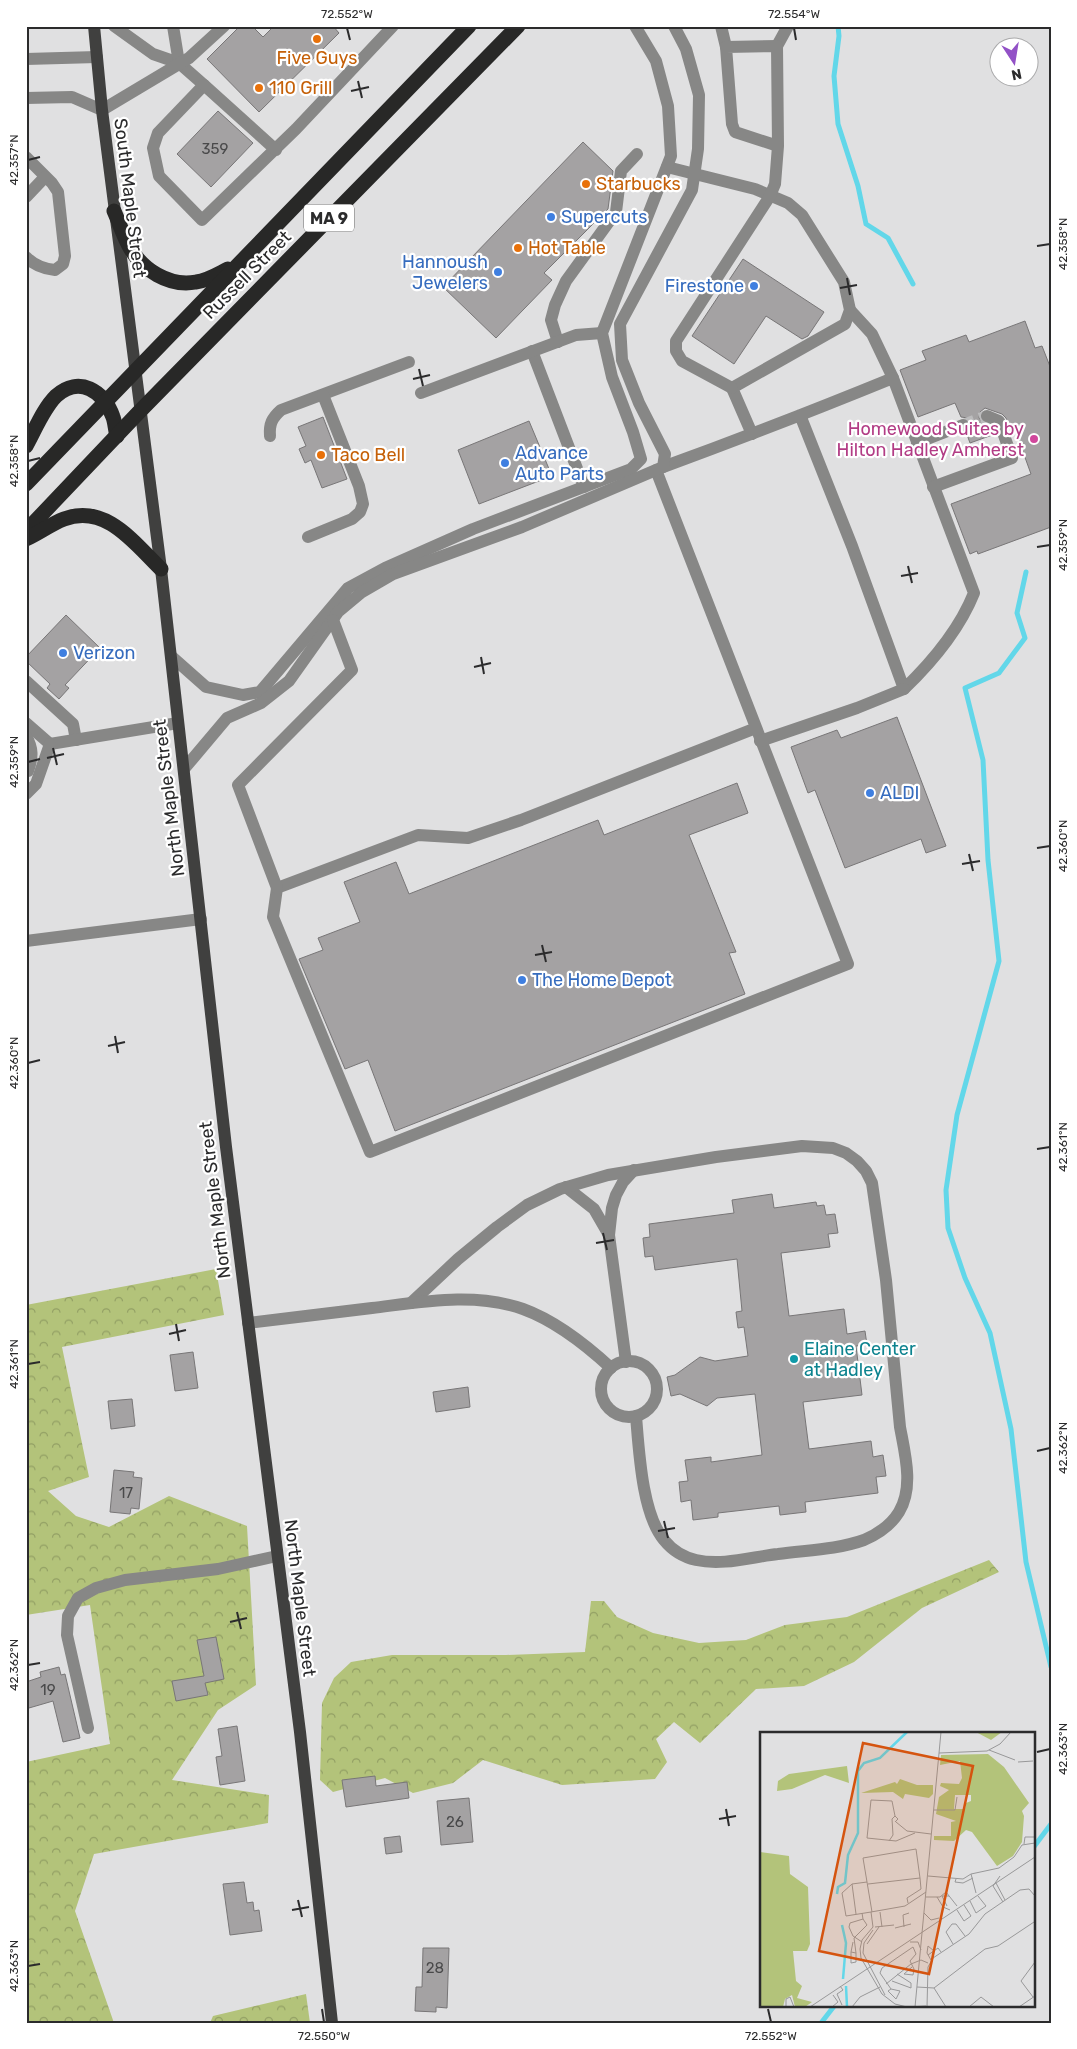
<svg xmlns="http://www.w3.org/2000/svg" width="1077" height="2049" font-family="Rubik,sans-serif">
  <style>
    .forest { fill: url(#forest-crowns) }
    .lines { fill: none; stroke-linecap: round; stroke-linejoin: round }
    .stream { stroke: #62d7e9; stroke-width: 5 }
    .building { fill: #a4a2a3; stroke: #787677 }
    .minor-tunnel { stroke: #bcbcbd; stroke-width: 12; stroke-dasharray: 12 6; stroke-linecap: butt }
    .minor { stroke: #878786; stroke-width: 12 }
    .major { stroke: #40403f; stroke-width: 12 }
    .highway { stroke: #282827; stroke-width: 15 }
    .ticks { fill: none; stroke: #2b2b2c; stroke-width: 2 }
    .food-dot { fill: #e8710a; stroke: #fff; stroke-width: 2 }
    .shop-dot { fill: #3f7fe0; stroke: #fff; stroke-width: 2 }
    .hotel-dot { fill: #d1479c; stroke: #fff; stroke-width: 2 }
    .culture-dot { fill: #0f9aa8; stroke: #fff; stroke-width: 2 }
    .labels { text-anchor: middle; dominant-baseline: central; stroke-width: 4.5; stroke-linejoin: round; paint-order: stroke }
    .number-label { font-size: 15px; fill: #49494a }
    .shield { fill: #fff; stroke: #6b6b6b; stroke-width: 1 }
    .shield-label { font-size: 16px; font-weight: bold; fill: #2b2b2c }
    .food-label { font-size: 18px; fill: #c56008; stroke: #fff; text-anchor: start }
    .street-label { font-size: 18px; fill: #2b2b2c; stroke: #fff }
    .shop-label { font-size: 18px; fill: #366cbe; stroke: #fff; text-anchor: start }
    .hotel-label { font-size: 18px; fill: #b23c85; stroke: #fff; text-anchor: end }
    .culture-label { font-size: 18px; fill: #0d838f; stroke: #fff; text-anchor: start }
    .inset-river { fill: none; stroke: #62d7e9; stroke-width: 2.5 }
    .inset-road { fill: none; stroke: #989899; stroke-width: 1 }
    .view { fill: #d5540f; fill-opacity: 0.15; stroke: #d5540f; stroke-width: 2.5 }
    .inset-edge { fill: none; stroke: #2b2b2c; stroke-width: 2.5 }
    .neatline { fill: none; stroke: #2b2b2c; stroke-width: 2 }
    .ticks-label { font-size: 12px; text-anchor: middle; fill: #2b2b2c }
  </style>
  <defs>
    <pattern id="forest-crowns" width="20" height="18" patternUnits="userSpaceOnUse" patternTransform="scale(1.25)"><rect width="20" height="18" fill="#b3c37a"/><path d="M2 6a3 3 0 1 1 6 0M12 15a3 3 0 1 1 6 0" fill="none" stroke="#929f64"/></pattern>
  </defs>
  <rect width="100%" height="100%" fill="#e0e0e1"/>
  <g class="forest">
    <polygon points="216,1269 224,1315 62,1347 89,1477 48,1491 76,1516 109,1527 169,1496 247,1526 256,1685 218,1710 172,1780 269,1795 268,1823 94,1854 75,1911 114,2023 26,2023 26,1762 110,1744 90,1605 26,1615 26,1305"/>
    <polygon points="989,1560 999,1572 922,1608 854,1662 804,1686 756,1689 700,1743 674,1722 656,1739 667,1762 655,1779 562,1785 483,1760 453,1783 413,1793 385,1778 333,1792 320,1780 322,1703 334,1678 351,1662 392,1655 506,1655 585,1652 591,1601 604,1601 617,1617 653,1633 699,1643 746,1640 785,1625 847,1617"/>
    <polygon points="306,1994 310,2023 210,2023 213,2016"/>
  </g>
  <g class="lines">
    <g class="stream">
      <polyline points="838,26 839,36 834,76 838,124 858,186 866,224 888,238 913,284"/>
      <polyline points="1026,572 1017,613 1025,638 999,673 965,688 983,760 988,860 999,961 957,1115 946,1190 948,1228 965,1278 990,1333 1011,1429 1026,1562 1051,1667"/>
      <polyline points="1033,1848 1051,1824"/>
      <polyline points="821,2023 835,2005"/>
    </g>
  </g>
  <g class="building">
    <polygon points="240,26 252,26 263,37 274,26 333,26 339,33 259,112 207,59"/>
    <polygon points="218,111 253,143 211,187 177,154"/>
    <polygon points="583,142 613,171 608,209 544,273 552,280 496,338 443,287"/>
    <polygon points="743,259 824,312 808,336 802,339 766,316 734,364 692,336"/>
    <polygon points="1025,321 1035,348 1042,346 1051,369 1051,527 978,554 977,551 970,554 951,504 1031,474 1014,427 1010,428 1006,418 1002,414 985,408 980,412 979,418 983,423 993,427 995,434 970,443 966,432 970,430 971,423 968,418 961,417 955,403 918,417 900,370 926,360 922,351 966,335 969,342"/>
    <polygon points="323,417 347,479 322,488 311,460 305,463 299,449 306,446 298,427"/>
    <polygon points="529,421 552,476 479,504 458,450"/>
    <polygon points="66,615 100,648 65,685 69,688 59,699 47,688 50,684 26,661 26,657"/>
    <polygon points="897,717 946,846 926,853 921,839 845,868 815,790 808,793 791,747 837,730 841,738"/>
    <polygon points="737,783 748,813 689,835 736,952 729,953 745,994 395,1131 368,1060 345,1069 299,959 323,950 318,938 360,922 344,882 396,862 409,894 598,820 604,835"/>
    <polygon points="772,1194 774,1208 816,1202 817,1206 824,1205 826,1215 835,1214 838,1233 828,1234 830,1247 781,1253 789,1316 844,1309 847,1334 865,1331 867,1345 856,1346 862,1395 803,1402 809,1449 871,1441 873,1457 883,1455 886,1476 876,1477 878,1493 805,1502 806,1512 780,1515 779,1506 718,1513 718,1517 693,1520 691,1500 681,1502 679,1482 688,1481 685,1460 711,1457 711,1462 762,1455 755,1394 717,1398 707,1406 680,1394 671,1396 667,1377 675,1375 700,1357 715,1361 748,1356 744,1327 738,1328 736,1312 742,1311 737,1259 655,1270 653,1256 645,1257 643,1238 650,1237 649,1224 734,1213 732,1200"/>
    <polygon points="193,1352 198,1388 175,1391 170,1355"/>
    <polygon points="468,1387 470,1407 436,1412 433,1392"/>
    <polygon points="132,1399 135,1426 111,1429 108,1401"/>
    <polygon points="114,1470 134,1472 133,1477 142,1478 139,1509 131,1508 130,1514 110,1512"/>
    <polygon points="216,1637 224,1679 205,1683 208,1695 176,1701 172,1681 204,1676 197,1640"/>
    <polygon points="59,1667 61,1675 65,1674 80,1738 63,1742 53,1701 29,1708 28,1705 26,1705 26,1682 41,1677 40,1672"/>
    <polygon points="237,1726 245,1781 220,1785 216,1757 222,1756 218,1729"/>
    <polygon points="375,1776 376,1786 407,1782 409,1798 346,1807 342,1780"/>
    <polygon points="469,1798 473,1842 441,1845 437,1801"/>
    <polygon points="400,1836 402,1852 386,1854 384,1838"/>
    <polygon points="244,1882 247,1903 253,1902 254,1911 259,1910 262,1931 230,1935 223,1884"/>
    <polygon points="423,1948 449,1948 447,2008 436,2007 436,2012 415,2011 416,1987 422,1987"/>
  </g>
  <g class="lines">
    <polyline class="minor-tunnel" points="963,425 987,416"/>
    <g class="minor">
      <polyline points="114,26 153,54 179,63 204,85 158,133 153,148 159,176 202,220 296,129 393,26"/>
      <polyline points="173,26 179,63"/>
      <polyline points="721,26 726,47"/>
      <polyline points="777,46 788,26"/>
      <polyline points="26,59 97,57"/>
      <polyline points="204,85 276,150"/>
      <polyline points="26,98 72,97 102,110 189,58 224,26"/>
      <path d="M26,157L52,183L58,192L65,256L63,264L55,270C44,269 34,265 26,257"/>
      <polyline points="667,167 755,189 788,203 802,215 844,282 850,310 845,324 732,388 752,434"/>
      <polyline points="26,197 45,177"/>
      <polyline points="850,310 872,334 893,378"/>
      <polyline points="558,342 551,320 555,305 566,281 616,212 621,171 637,154"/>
      <polyline points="532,351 584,487"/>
      <polyline points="732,388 682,361 676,351 676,341 770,196 775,184 778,146 735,132 732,124 726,47 777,46 778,146"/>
      <polyline points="421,393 576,335 602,333"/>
      <path d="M270,436C269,424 272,418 281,410L409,362"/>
      <polyline points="917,443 963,425"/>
      <path d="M663,467C740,439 817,409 893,378L974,593C960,628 931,663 904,689L852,546L800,415"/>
      <polyline points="656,470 848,964 370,1152 273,917 277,888 418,835 468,838 521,820 756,728"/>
      <polyline points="933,487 1012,458 999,421 987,416"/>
      <polyline points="308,537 352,519 360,512 363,504 359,486 323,395"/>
      <polyline points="171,656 206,687 243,695 260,692 348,588 385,568 473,529 631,469 641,459 633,432 612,377 602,333 671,156 668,106 656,61 635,26"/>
      <polyline points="26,681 73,724 76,740"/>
      <polyline points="26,723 50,744"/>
      <path d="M26,736C33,748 33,757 28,771H26"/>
      <polyline points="760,741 857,708 904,689"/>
      <polyline points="50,744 178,723"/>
      <polyline points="184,769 227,718 261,703 289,681 338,612 362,592 393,574 522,527 663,467 665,454 639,403 622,360 620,324 692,190 698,149 699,95 686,49 674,26"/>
      <polyline points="26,794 36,784 50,744"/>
      <polyline points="277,888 238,785 352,670 333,620"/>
      <polyline points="26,941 201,919"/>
      <polyline points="566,1187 594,1209 609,1235"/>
      <path d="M411,1303L458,1259L497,1227L527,1205L560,1189L608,1175L716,1157L802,1146L833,1148L846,1153L857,1161L866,1171L872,1183L886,1280L900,1427C905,1454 914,1487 899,1512C891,1525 878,1534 864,1540C836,1550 807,1550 778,1554C751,1557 723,1566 696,1560C683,1557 672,1550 664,1540C642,1514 639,1451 636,1416"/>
      <path d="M248,1323C289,1318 331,1313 372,1308C422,1302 474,1292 523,1309C556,1321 585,1344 611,1368"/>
      <circle cx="629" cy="1389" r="28"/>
      <polyline points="626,1362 609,1235 612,1208 616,1195 623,1182 634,1170"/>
      <polyline points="88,1728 67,1635 68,1616 78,1598 96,1588 125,1580 218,1569 277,1556"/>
    </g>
    <polyline class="major" points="94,26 102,110 161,569 226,1147 300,1732 332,2023"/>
    <g class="highway">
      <path d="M114,211C119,222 123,235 129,246C142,270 169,287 196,282C207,281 218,274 228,269"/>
      <path d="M26,446C35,430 43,409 56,396C79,375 104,391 113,417C115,422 115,429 117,436"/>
      <path d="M26,484C174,331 321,178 469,26"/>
      <polyline points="26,531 140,411 518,26"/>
      <path d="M26,539C39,533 51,524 64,519C106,503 135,544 161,569"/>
    </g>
  </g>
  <path class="ticks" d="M347,28L350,40M794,28L796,40M358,81L362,98M351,91L369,87M28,160L40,157M1037,246L1050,244M847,278L850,295M840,288L857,285M419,369L423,386M413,379L430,375M28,461L40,458M1037,547L1050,545M908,566L912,583M901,576L918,573M481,657L484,674M474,667L491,663M53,748L57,765M47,758L64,754M28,762L40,759M1037,848L1050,846M969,854L973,871M962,864L980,861M542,945L546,962M535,955L552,952M115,1036L118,1053M108,1046L125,1042M28,1063L40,1060M1037,1149L1050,1147M603,1233L607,1250M596,1243L614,1240M176,1324L179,1341M169,1334L186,1330M28,1364L40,1362M1037,1451L1050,1448M664,1521L668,1538M658,1531L675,1528M237,1612L241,1629M230,1622L247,1618M28,1665L40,1663M1037,1752L1050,1749M726,1809L729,1826M719,1819L736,1816M298,1900L302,1917M292,1910L309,1907M28,1966L40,1964M322,2009L324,2022M768,2009L771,2022"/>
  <g class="food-dot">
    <circle cx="317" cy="39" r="5"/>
    <circle cx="259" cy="88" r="5"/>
    <circle cx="586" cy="184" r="5"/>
    <circle cx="518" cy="248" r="5"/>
    <circle cx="321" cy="455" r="5"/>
  </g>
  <g class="shop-dot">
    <circle cx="551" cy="217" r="5"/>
    <circle cx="498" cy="272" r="5"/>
    <circle cx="754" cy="286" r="5"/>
    <circle cx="505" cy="463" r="5"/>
    <circle cx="63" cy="653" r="5"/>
    <circle cx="870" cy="793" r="5"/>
    <circle cx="522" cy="980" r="5"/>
  </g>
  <circle class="hotel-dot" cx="1034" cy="439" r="5"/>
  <circle class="culture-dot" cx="794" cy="1359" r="5"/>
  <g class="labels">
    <g class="number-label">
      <text x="215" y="149">359</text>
      <text x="126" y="1493">17</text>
      <text x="48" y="1690">19</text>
      <text x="455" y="1822">26</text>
      <text x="435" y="1968">28</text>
    </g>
    <rect class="shield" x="304" y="204.5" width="50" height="27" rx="4"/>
    <g class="shield-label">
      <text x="329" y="218">MA 9</text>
    </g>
    <g class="food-label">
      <text x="317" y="58" text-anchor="middle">Five Guys</text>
      <text x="269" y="88">110 Grill</text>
      <text x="596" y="184">Starbucks</text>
      <text x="528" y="248">Hot Table</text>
      <text x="331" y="455">Taco Bell</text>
    </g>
    <g class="street-label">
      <text transform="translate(130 198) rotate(83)">South Maple Street</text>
      <text transform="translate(247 275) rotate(-45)">Russell Street</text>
      <text transform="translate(169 798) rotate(-97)">North Maple Street</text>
      <text transform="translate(215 1200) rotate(-97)">North Maple Street</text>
      <text transform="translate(300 1598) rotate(83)">North Maple Street</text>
    </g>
    <g class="shop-label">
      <text x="561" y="217">Supercuts</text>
      <text x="488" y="262" text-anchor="end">Hannoush<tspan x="488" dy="21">Jewelers</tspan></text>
      <text x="744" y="286" text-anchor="end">Firestone</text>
      <text x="515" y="453">Advance<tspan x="515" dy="21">Auto Parts</tspan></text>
      <text x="73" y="653">Verizon</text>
      <text x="880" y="793">ALDI</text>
      <text x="532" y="980">The Home Depot</text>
    </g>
    <g class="hotel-label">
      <text x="1024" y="429">Homewood Suites by<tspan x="1024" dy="21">Hilton Hadley Amherst</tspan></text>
    </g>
    <g class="culture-label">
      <text x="804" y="1349">Elaine Center<tspan x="804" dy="21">at Hadley</tspan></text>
    </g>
  </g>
  <g transform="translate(760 1732)">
    <rect width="275" height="275" fill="#e0e0e1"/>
    <path d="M216,0H242L231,8ZM228,22L244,35L269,71L262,79L264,84L262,110L253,124L237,134L212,100L206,98L194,109L174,108V104H191V90L196,89L176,82L179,65L189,58L180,54L181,51L199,52L202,46L200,29L180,33L181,23ZM195,63H211V69L206,71L205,77H194ZM87,34L89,51L65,43L32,57L17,59L18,49L29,42ZM140,47L157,53H173V62L169,66L145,62L143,67L133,60L101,61L135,50L137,52ZM0,120L29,124L30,142L48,155L50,212L47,219H33L36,249L42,254L37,266L52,270L45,275H35L32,263L25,267L23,275H0Z" fill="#b3c37a" fill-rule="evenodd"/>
    <path class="inset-river" d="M77,162L78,155L85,151L88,123L98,101V39L104,31L120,26L147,0M82,193L86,211L83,247M86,254L87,275"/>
    <path class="inset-road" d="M229,18L255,28M179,21L227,19L240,12L251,0M258,30L273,29M174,78H195L197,65M135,84L132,69L111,68L107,106L136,109L155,101M136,90L147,99L171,102M129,109L133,103L132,87L135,84L138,87L135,90M264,112L265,105H275M211,142L239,136L254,125L262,113L275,111M168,144L203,147L211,142L216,161M240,144L233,154L243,170M196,147L195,150L203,151L213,146M236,151L245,168M92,152L107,150M108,152L160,146L156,117L103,126L112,180M166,165H180L186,160L197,174M177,165L183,175L190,178M210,169L216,181L226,174L218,164M148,171L147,166L161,157L160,146M275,173V208M187,174L182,164H189M197,178L204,189L211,184L204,173M120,180L122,195M102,181L103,187L90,191L89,195L93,204L102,210M164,181L171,188L179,186M96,182L92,152L82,161L86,184L111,180M115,195L134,193M144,195L143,183L149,181M135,196L151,192M113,198L104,211L103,221L125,263M93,210L91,220L96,221L94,206L107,193L103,187M150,210H158L161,218M107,212L119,195M193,212L186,200L192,192H196L205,204M91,220V231L96,230V221M168,223L178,216L181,220M171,228L167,221L168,214L174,219M132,249L151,256V251L137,242M126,252L151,232L161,228L168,231M80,254L83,258L77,262L82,273M157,255L174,256L225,217L238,214L274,190M174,256L186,275M131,257L128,259L136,267L140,259L131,257L120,241L122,236L153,215L156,222L150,229L154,237L153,243L144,242L152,235M273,265L261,249L275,230M26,275V267L30,265L34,275M50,275L275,125M72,275L78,270L73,263M92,275L100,265L120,255M147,275L135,272L122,262L101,226L100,217L102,208L113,195L111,180L145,174L166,160M149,275L166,274M155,275L181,0M167,275L168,235L173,226L209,202L225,182L260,158L269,157L275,164M209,275L221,265L234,275M259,275L275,264"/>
    <path class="view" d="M103,11L213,34L169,242L59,219Z"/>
    <rect width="275" height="275" class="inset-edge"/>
  </g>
  <rect width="1077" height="2049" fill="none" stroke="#ffffff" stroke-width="55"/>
  <g transform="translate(1014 62) rotate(168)"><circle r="24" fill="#ffffff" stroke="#aaaaab"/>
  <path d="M0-4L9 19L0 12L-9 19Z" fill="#9251c6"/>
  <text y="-8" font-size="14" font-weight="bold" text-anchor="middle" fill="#2b2b2c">N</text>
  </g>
  <rect x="28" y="28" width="1022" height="1994" class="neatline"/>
  <g class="ticks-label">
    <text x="347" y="18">72.552°W</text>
    <text x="794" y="18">72.554°W</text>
    <text transform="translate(14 160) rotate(-90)" y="4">42.357°N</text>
    <text transform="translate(1063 244) rotate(-90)" y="4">42.358°N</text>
    <text transform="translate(14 461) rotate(-90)" y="4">42.358°N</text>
    <text transform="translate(1063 545) rotate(-90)" y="4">42.359°N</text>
    <text transform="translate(14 762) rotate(-90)" y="4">42.359°N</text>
    <text transform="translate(1063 846) rotate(-90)" y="4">42.360°N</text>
    <text transform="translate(14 1063) rotate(-90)" y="4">42.360°N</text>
    <text transform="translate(1063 1147) rotate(-90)" y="4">42.361°N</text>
    <text transform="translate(14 1364) rotate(-90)" y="4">42.361°N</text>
    <text transform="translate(1063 1448) rotate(-90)" y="4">42.362°N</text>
    <text transform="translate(14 1665) rotate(-90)" y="4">42.362°N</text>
    <text transform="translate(1063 1749) rotate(-90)" y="4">42.363°N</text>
    <text transform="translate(14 1966) rotate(-90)" y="4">42.363°N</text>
    <text x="324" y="2040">72.550°W</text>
    <text x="771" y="2040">72.552°W</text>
  </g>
</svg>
